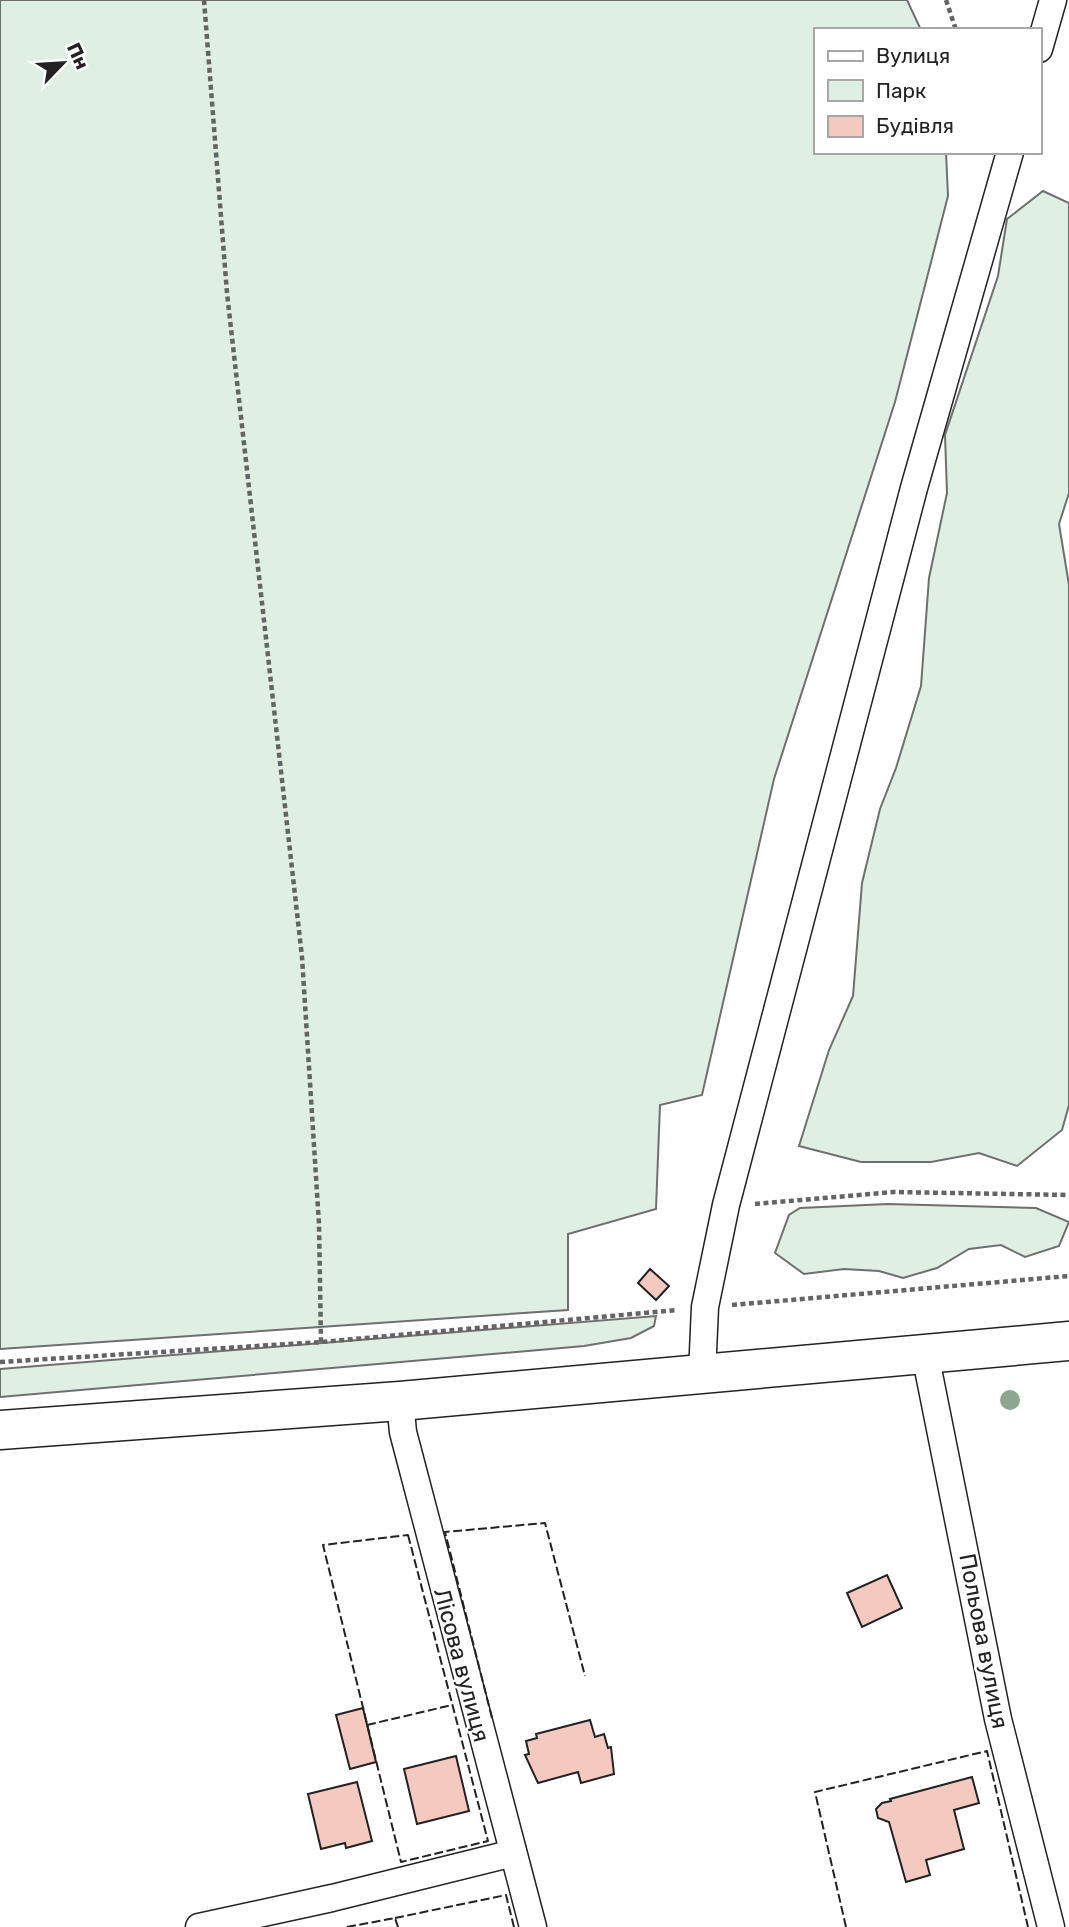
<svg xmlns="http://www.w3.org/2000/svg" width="1069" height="1927" font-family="Rubik,sans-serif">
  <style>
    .green { fill: #e0efe3; stroke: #6f6f6f; stroke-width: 2 }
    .building { fill: #f3c9c0; stroke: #222; stroke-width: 2 }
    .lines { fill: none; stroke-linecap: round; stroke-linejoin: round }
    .minor-casing { stroke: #222; stroke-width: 29 }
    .primary-casing { stroke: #222; stroke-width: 41 }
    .path { stroke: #646464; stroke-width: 4.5; stroke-dasharray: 5 3.5; stroke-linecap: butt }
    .minor { stroke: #fff; stroke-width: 26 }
    .primary { stroke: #fff; stroke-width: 38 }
    .fence { stroke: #222; stroke-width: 2; stroke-dasharray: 9 3.5; stroke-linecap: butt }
    .tree { fill: #8da692 }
    .labels { text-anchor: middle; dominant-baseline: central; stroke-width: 5; stroke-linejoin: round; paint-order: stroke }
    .street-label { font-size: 23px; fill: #222; stroke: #fff }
  </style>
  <rect width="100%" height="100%" fill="#fff"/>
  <g class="green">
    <polygon points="0,0 907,0 921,30 815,30 815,152 946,152 948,196 895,402 774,779 702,1095 660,1105 656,1209 568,1234 568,1310 0,1349"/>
    <polygon points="1043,191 1069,203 1069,493 1059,524 1069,585 1069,1105 1062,1130 1017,1166 979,1153 931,1162 861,1162 799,1146 829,1050 853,996 862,883 880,809 896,768 921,686 929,578 947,493 945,435 998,276 1007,219"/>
    <polygon points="888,1204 1036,1208 1069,1222 1059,1246 1025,1257 1001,1245 969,1249 937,1268 903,1278 879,1271 844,1269 804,1274 775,1253 789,1215 800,1208"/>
    <polygon points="656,1316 654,1326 631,1338 584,1346 0,1397 0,1369"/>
  </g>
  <g class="building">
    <polygon points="650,1269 669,1286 656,1300 638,1283"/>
    <polygon points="887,1575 902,1608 862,1627 847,1593"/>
    <polygon points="363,1708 376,1762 350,1769 336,1715"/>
    <polygon points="590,1720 595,1737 604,1734 608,1748 611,1747 614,1774 581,1783 578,1772 538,1783 525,1755 529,1754 526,1741 537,1738 536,1734"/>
    <polygon points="456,1756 469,1811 417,1824 404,1769"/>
    <polygon points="972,1777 979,1803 954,1810 964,1849 926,1860 930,1875 906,1882 889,1822 878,1818 876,1809 882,1803 891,1801 890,1799"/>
    <polygon points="357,1782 372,1841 346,1848 345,1843 321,1849 308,1794"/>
  </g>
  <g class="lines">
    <defs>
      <g id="minor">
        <polyline points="1039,49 1053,0"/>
        <polyline points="925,1354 998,1719 1051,1927"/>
        <polyline points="702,1374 705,1307 726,1205 914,488 1010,152"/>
        <polyline points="400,1401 403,1432 533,1927"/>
        <polyline points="199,1927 332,1898 513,1853"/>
      </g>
      <polyline id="primary" points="0,1430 400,1401 1069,1341"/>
    </defs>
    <use href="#minor" class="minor-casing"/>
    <use href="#primary" class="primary-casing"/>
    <g class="path">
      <polyline points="204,0 227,293 302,957 319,1224 321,1342"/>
      <polyline points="946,0 956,30"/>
      <polyline points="755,1204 893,1192 1069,1195"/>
      <polyline points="732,1305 1069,1276"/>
      <polyline points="0,1362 321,1342 678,1310"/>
    </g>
    <use href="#minor" class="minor"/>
    <use href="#primary" class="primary"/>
    <g class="fence">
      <polygon points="408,1535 488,1841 401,1862 323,1545"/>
      <polyline points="492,1718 445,1532 545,1523 585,1676"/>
      <polyline points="367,1725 452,1705"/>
      <polyline points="395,1918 506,1895 514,1927"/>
      <polyline points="347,1927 395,1918 398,1927"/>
      <polyline points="846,1927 815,1792 987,1751 1028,1927"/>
    </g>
  </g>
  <circle class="tree" cx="1010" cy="1400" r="10"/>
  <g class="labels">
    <g class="street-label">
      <text transform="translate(984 1641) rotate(79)">Польова вулиця</text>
      <text transform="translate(462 1665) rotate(75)">Лісова вулиця</text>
    </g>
  </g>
  <rect x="814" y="28" width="228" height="126" fill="#ffffff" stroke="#a7a7a7" stroke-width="2"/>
  <rect x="828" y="51" width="35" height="10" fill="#ffffff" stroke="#a7a7a7" stroke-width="2"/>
  <text x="876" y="63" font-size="21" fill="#222222">Вулиця</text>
  <rect x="828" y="80" width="35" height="21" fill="#e0efe3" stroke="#a7a7a7" stroke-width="2"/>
  <text x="876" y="98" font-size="21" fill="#222222">Парк</text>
  <rect x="828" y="116" width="35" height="21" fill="#f3c9c0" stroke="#a7a7a7" stroke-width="2"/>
  <text x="876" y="133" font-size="21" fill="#222222">Будівля</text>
  <g transform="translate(63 63) rotate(65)" stroke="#ffffff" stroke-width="5" paint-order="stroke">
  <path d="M0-5L12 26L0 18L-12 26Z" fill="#222222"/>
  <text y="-10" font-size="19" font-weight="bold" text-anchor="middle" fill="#222222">Пн</text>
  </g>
</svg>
